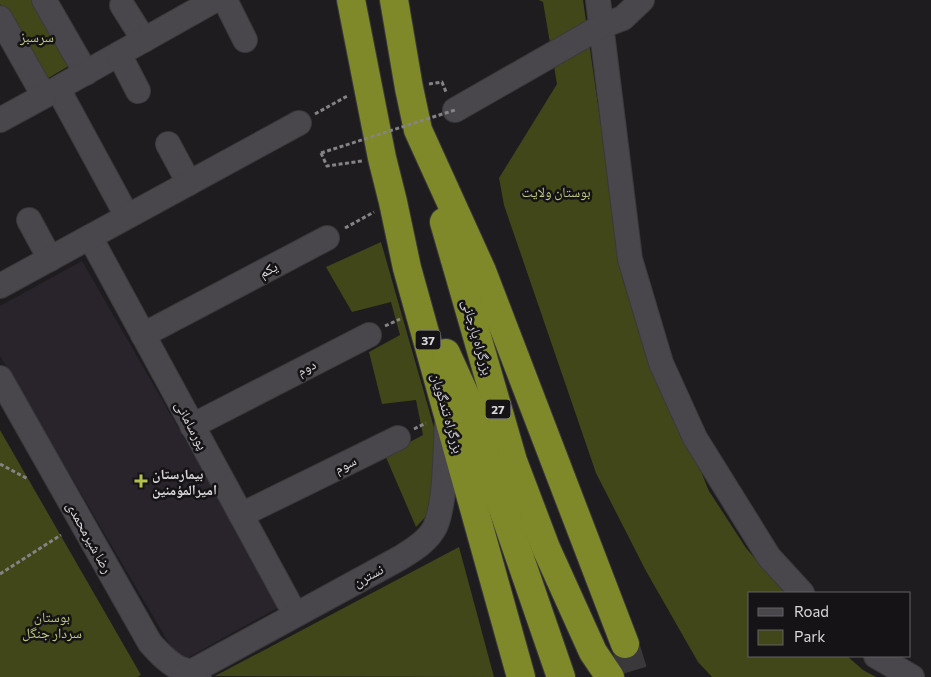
<svg xmlns="http://www.w3.org/2000/svg" width="931" height="677" font-family="Commissioner,'Noto Naskh Arabic',sans-serif">
  <style>
    .built { fill: #29242c }
    .green { fill: #414718 }
    .lines { fill: none; stroke-linecap: round; stroke-linejoin: round }
    .highway-tunnel { stroke: #3a383b; stroke-width: 28; stroke-dasharray: 28 14; stroke-linecap: butt }
    .minor-casing { stroke: #3a393b; stroke-width: 26 }
    .highway-casing { stroke: #3a393b; stroke-width: 30 }
    .path { stroke: #858386; stroke-width: 3; stroke-dasharray: 4 2.5; stroke-linecap: butt }
    .minor { stroke: #49474b; stroke-width: 24 }
    .highway { stroke: #7f8929; stroke-width: 28 }
    .path-bridge { stroke: #858386; stroke-width: 3; stroke-dasharray: 4 2.5; stroke-linecap: butt }
    .poi-dot { fill: #b5c24a; stroke: #151316; stroke-width: 2 }
    .labels { text-anchor: middle; dominant-baseline: central; stroke-width: 5; stroke-linejoin: round; paint-order: stroke }
    .shield { fill: #151316; stroke: #9f9d9f; stroke-width: 1 }
    .shield-label { font-size: 12px; font-weight: bold; fill: #dad8da }
    .park-label { font-size: 14px; fill: #c0cb7d; stroke: #151316 }
    .street-label { font-size: 14px; fill: #dad8da; stroke: #151316 }
    .poi-label { font-size: 14px; font-weight: bold; fill: #dad8da; stroke: #151316; text-anchor: start }
  </style>
  <rect width="100%" height="100%" fill="#1e1c1f"/>
  <polygon class="built" points="82,261 281,606 180,662 0,356 0,306"/>
  <g class="green">
    <polygon points="0,0 34,0 72,64 45,80 0,4"/>
    <polygon points="539,0 583,0 623,281 709,491 746,548 785,593 750,593 750,656 847,656 863,670 876,677 712,677 698,662 646,571 596,473 504,205 499,178 557,84 543,2"/>
    <polygon points="381,242 435,431 431,511 416,527 385,455 423,435 416,400 382,404 369,352 400,335 391,302 352,312 326,267"/>
    <polygon points="0,430 141,675 137,677 0,677"/>
    <polygon points="459,547 494,677 215,676"/>
  </g>
  <g class="lines">
    <polyline class="highway-tunnel" points="625,644 635,677"/>
    <defs>
      <g id="minor">
        <polyline points="44,0 86,73"/>
        <polyline points="225,0 245,40"/>
        <polyline points="598,0 630,259 661,363 695,438 769,557 802,593"/>
        <polyline points="122,5 144,40"/>
        <polyline points="0,18 44,96 215,0"/>
        <polyline points="119,54 138,91"/>
        <polyline points="58,89 127,216"/>
        <polyline points="455,110 602,26 623,18 642,0"/>
        <polyline points="0,120 44,96"/>
        <polyline points="168,144 189,183"/>
        <polyline points="29,220 50,259"/>
        <polyline points="90,237 295,614"/>
        <polyline points="0,286 299,123"/>
        <polyline points="143,335 327,238"/>
        <path d="M0,378L150,643C159,653 169,664 181,669C190,672 191,669 199,677"/>
        <polyline points="192,426 369,335"/>
        <polyline points="241,515 398,438"/>
        <polyline points="876,656 912,677"/>
        <path d="M182,677L400,558C413,550 428,541 435,527C446,503 445,451 447,423"/>
      </g>
      <g id="highway">
        <polyline points="351,0 382,158 393,202 407,268 521,677"/>
        <polyline points="394,0 409,88 418,130 482,271 625,644"/>
        <polyline points="444,222 513,461 546,548 593,652 610,677"/>
        <polyline points="446,353 466,397 484,454 561,677"/>
      </g>
    </defs>
    <use href="#minor" class="minor-casing"/>
    <use href="#highway" class="highway-casing"/>
    <g class="path">
      <polyline points="429,84 442,82 446,92"/>
      <polyline points="315,114 349,95"/>
      <polyline points="321,153 327,166 362,161"/>
      <polyline points="345,228 374,212"/>
      <polyline points="385,326 400,319"/>
      <polyline points="414,429 426,423"/>
      <polyline points="0,464 28,479"/>
      <polyline points="0,574 61,535"/>
    </g>
    <use href="#minor" class="minor"/>
    <use href="#highway" class="highway"/>
    <polyline class="path-bridge" points="321,153 455,110"/>
  </g>
  <path class="poi-dot" d="M138.5 473.5h5v5h5v5h-5v5h-5v-5h-5v-5h5z"/>
  <g class="labels">
    <g class="shield">
      <rect x="415.5" y="330.5" width="25" height="19" rx="4"/>
      <rect x="485.5" y="399.5" width="25" height="19" rx="4"/>
    </g>
    <g class="shield-label">
      <text x="428" y="340">37</text>
      <text x="498" y="409">27</text>
    </g>
    <g class="park-label">
      <text x="37" y="36">سرسبز</text>
      <text x="556" y="191">بوستان ولایت</text>
      <text x="52" y="616">بوستان<tspan x="52" dy="16">سردار جنگل</tspan></text>
    </g>
    <g class="street-label">
      <text transform="translate(268 269) rotate(-28)">یکم</text>
      <text transform="translate(478 337) rotate(74)">بزرگراه یارجانی</text>
      <text transform="translate(306 367) rotate(-27)">دوم</text>
      <text transform="translate(448 413) rotate(74)">بزرگراه تندگویان</text>
      <text transform="translate(192 425) rotate(62)">پورسامانی</text>
      <text transform="translate(345 464) rotate(-26)">سوم</text>
      <text transform="translate(90 537) rotate(61)">رضا شیرمحمدی</text>
      <text transform="translate(368 575) rotate(-28)">نسترن</text>
    </g>
    <g class="poi-label">
      <text x="152" y="473">بیمارستان<tspan x="152" dy="16">امیرالمؤمنین</tspan></text>
    </g>
  </g>
  <rect x="748" y="592" width="162" height="65" fill="#151316" stroke="#646264"/>
  <rect x="758" y="608" width="25" height="8" fill="#49474b" stroke="#646264"/>
  <text x="794" y="617" font-size="15" fill="#dad8da">Road</text>
  <rect x="758" y="630" width="25" height="15" fill="#414718" stroke="#646264"/>
  <text x="794" y="642" font-size="15" fill="#dad8da">Park</text>
</svg>
